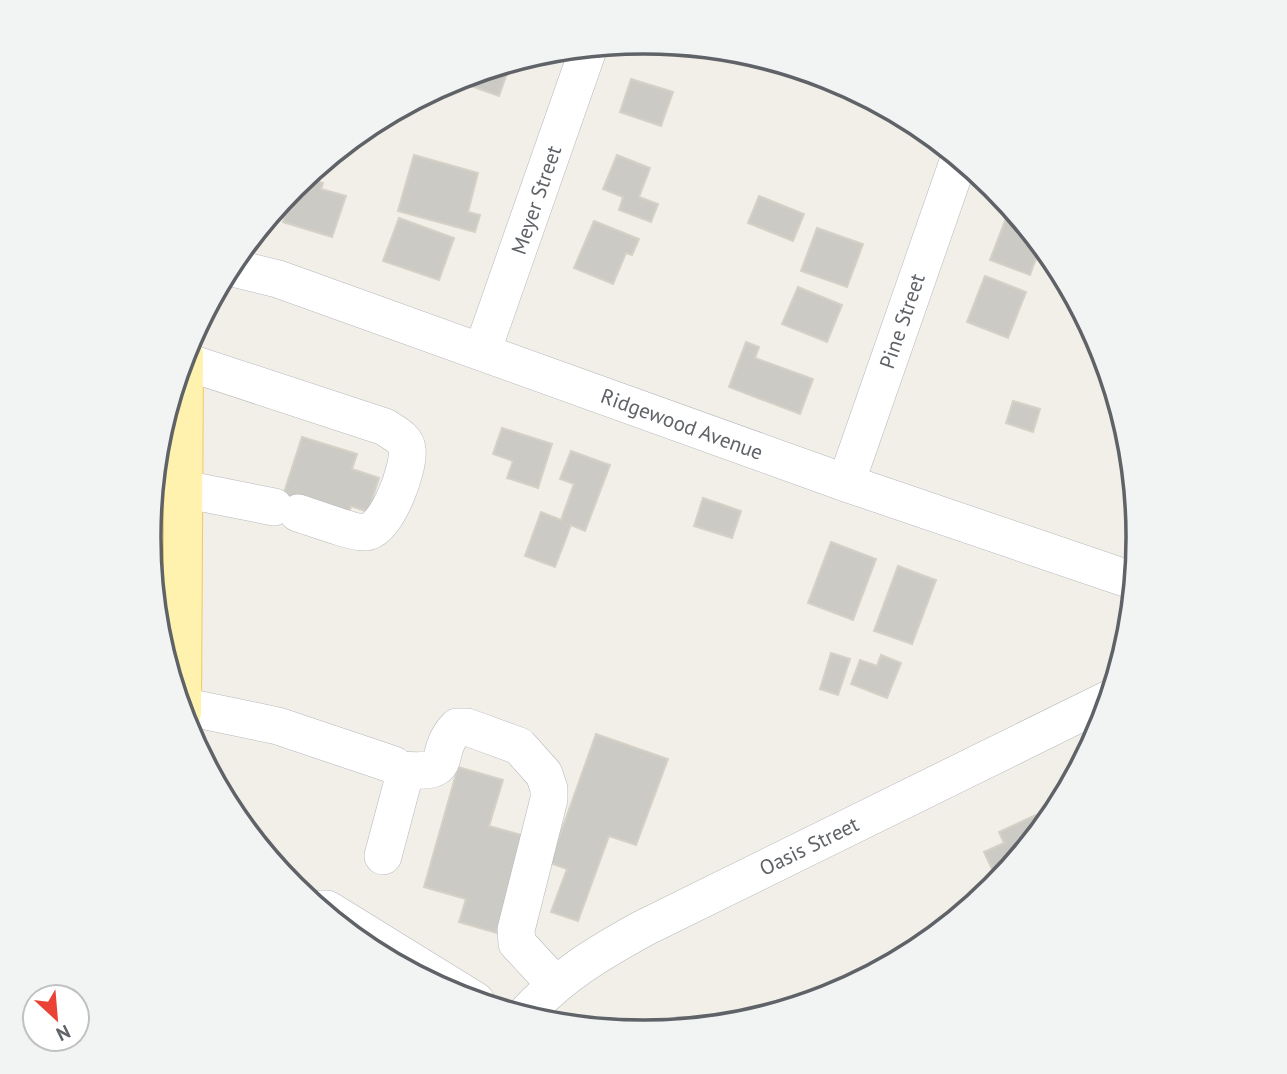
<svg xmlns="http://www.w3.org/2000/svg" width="1287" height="1074" font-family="'PT Sans',sans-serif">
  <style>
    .building { fill: #cccac5; stroke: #d6d1c6; stroke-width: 2 }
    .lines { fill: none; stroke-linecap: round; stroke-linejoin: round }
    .minor-casing { stroke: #b5b8bc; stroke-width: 38 }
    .major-casing { stroke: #f2c960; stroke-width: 40 }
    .minor { stroke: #fff; stroke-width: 37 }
    .major { stroke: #fff2af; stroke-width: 38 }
    .labels { text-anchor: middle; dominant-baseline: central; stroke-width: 5; stroke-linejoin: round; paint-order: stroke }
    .street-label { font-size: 21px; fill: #5f6368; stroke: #fff }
    .rim { fill: none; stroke: #5f6368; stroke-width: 3.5 }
  </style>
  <rect width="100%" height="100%" fill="#f1efe8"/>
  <g class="building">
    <polygon points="511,62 499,96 454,80"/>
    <polygon points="631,79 673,92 661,126 620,112"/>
    <polygon points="414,155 478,173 468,212 480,215 475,232 398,211"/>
    <polygon points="617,155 650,168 639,197 658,204 651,222 619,210 623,197 603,189"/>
    <polygon points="306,177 323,183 321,189 346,196 332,237 283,222 295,186"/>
    <polygon points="759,196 804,214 793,241 748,223"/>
    <polygon points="1008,213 1018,217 1028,229 1026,235 1036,239 1041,245 1030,275 990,260"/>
    <polygon points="399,218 454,238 439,280 383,261"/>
    <polygon points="594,221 639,239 632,255 626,253 613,284 574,268"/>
    <polygon points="817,228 863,244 847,287 801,271"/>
    <polygon points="985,276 1026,292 1008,338 967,322"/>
    <polygon points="798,287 842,305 827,342 782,324"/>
    <polygon points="746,342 759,347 755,358 813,379 800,414 729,387"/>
    <polygon points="1013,401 1040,409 1033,432 1006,423"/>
    <polygon points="502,428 552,444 538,488 507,478 513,461 493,454"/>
    <polygon points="302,437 357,454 352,469 379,478 368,512 351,506 348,516 278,511"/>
    <polygon points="571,451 610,465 585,531 571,525 555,567 525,556 541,512 561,520 574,484 560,479"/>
    <polygon points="703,498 741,511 732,538 694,526"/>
    <polygon points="831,542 876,559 853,620 808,603"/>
    <polygon points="898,566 936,580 912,644 874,631"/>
    <polygon points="831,653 850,659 838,695 820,689"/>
    <polygon points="881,655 901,663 887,698 851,684 860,660 877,666"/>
    <polygon points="596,734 668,759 636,845 609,836 578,921 551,912 567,869 550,863"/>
    <polygon points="458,767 503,780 489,826 525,836 497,933 459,922 466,899 424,887"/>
    <polygon points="1038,814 1044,826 998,882 984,852 1004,843 999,832"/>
  </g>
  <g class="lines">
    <defs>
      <g id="minor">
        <polyline points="229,267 278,279 846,483 1134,581"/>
        <polyline points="482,352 589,47"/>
        <path d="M184,361L385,427C393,433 406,438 407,449C410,467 387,530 366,532C356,534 311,517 298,513"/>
        <polyline points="846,483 959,159"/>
        <polyline points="183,489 274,507"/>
        <polyline points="182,706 278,726 394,765 404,777 383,856"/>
        <path d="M400,770C461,774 429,757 457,727H467L519,746L544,774L549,789V799L516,930L517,943L555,984"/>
        <polyline points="321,909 327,909 476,1001"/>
        <path d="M524,1016C558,977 600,952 644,928L1109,699"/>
      </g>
      <polyline id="major" points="182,713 184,355"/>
    </defs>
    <use href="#minor" class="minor-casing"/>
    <use href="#major" class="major-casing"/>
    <use href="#minor" class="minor"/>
    <use href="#major" class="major"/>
  </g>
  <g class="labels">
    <g class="street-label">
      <text transform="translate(536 200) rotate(-71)">Meyer Street</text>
      <text transform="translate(902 321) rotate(-71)">Pine Street</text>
      <text transform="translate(682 424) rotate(20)">Ridgewood Avenue</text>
      <text transform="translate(809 846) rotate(-26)">Oasis Street</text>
    </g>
  </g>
  <path d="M0 0H1287V1074H0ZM643 54H644A482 482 0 0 1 1126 536V538A482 482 0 0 1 644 1020H643A482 482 0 0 1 161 538V536A482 482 0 0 1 643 54Z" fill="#f2f3f3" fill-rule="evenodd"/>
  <path class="rim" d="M643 54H644A482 482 0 0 1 1126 536V538A482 482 0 0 1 644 1020H643A482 482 0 0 1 161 538V536A482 482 0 0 1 643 54Z"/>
  <g transform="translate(56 1018) rotate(154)"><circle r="33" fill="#ffffff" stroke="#bfc1c3" stroke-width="2"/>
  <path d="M0-5L12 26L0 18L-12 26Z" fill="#ea4335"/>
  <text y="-10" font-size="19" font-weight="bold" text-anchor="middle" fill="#5f6368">N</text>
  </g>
</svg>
